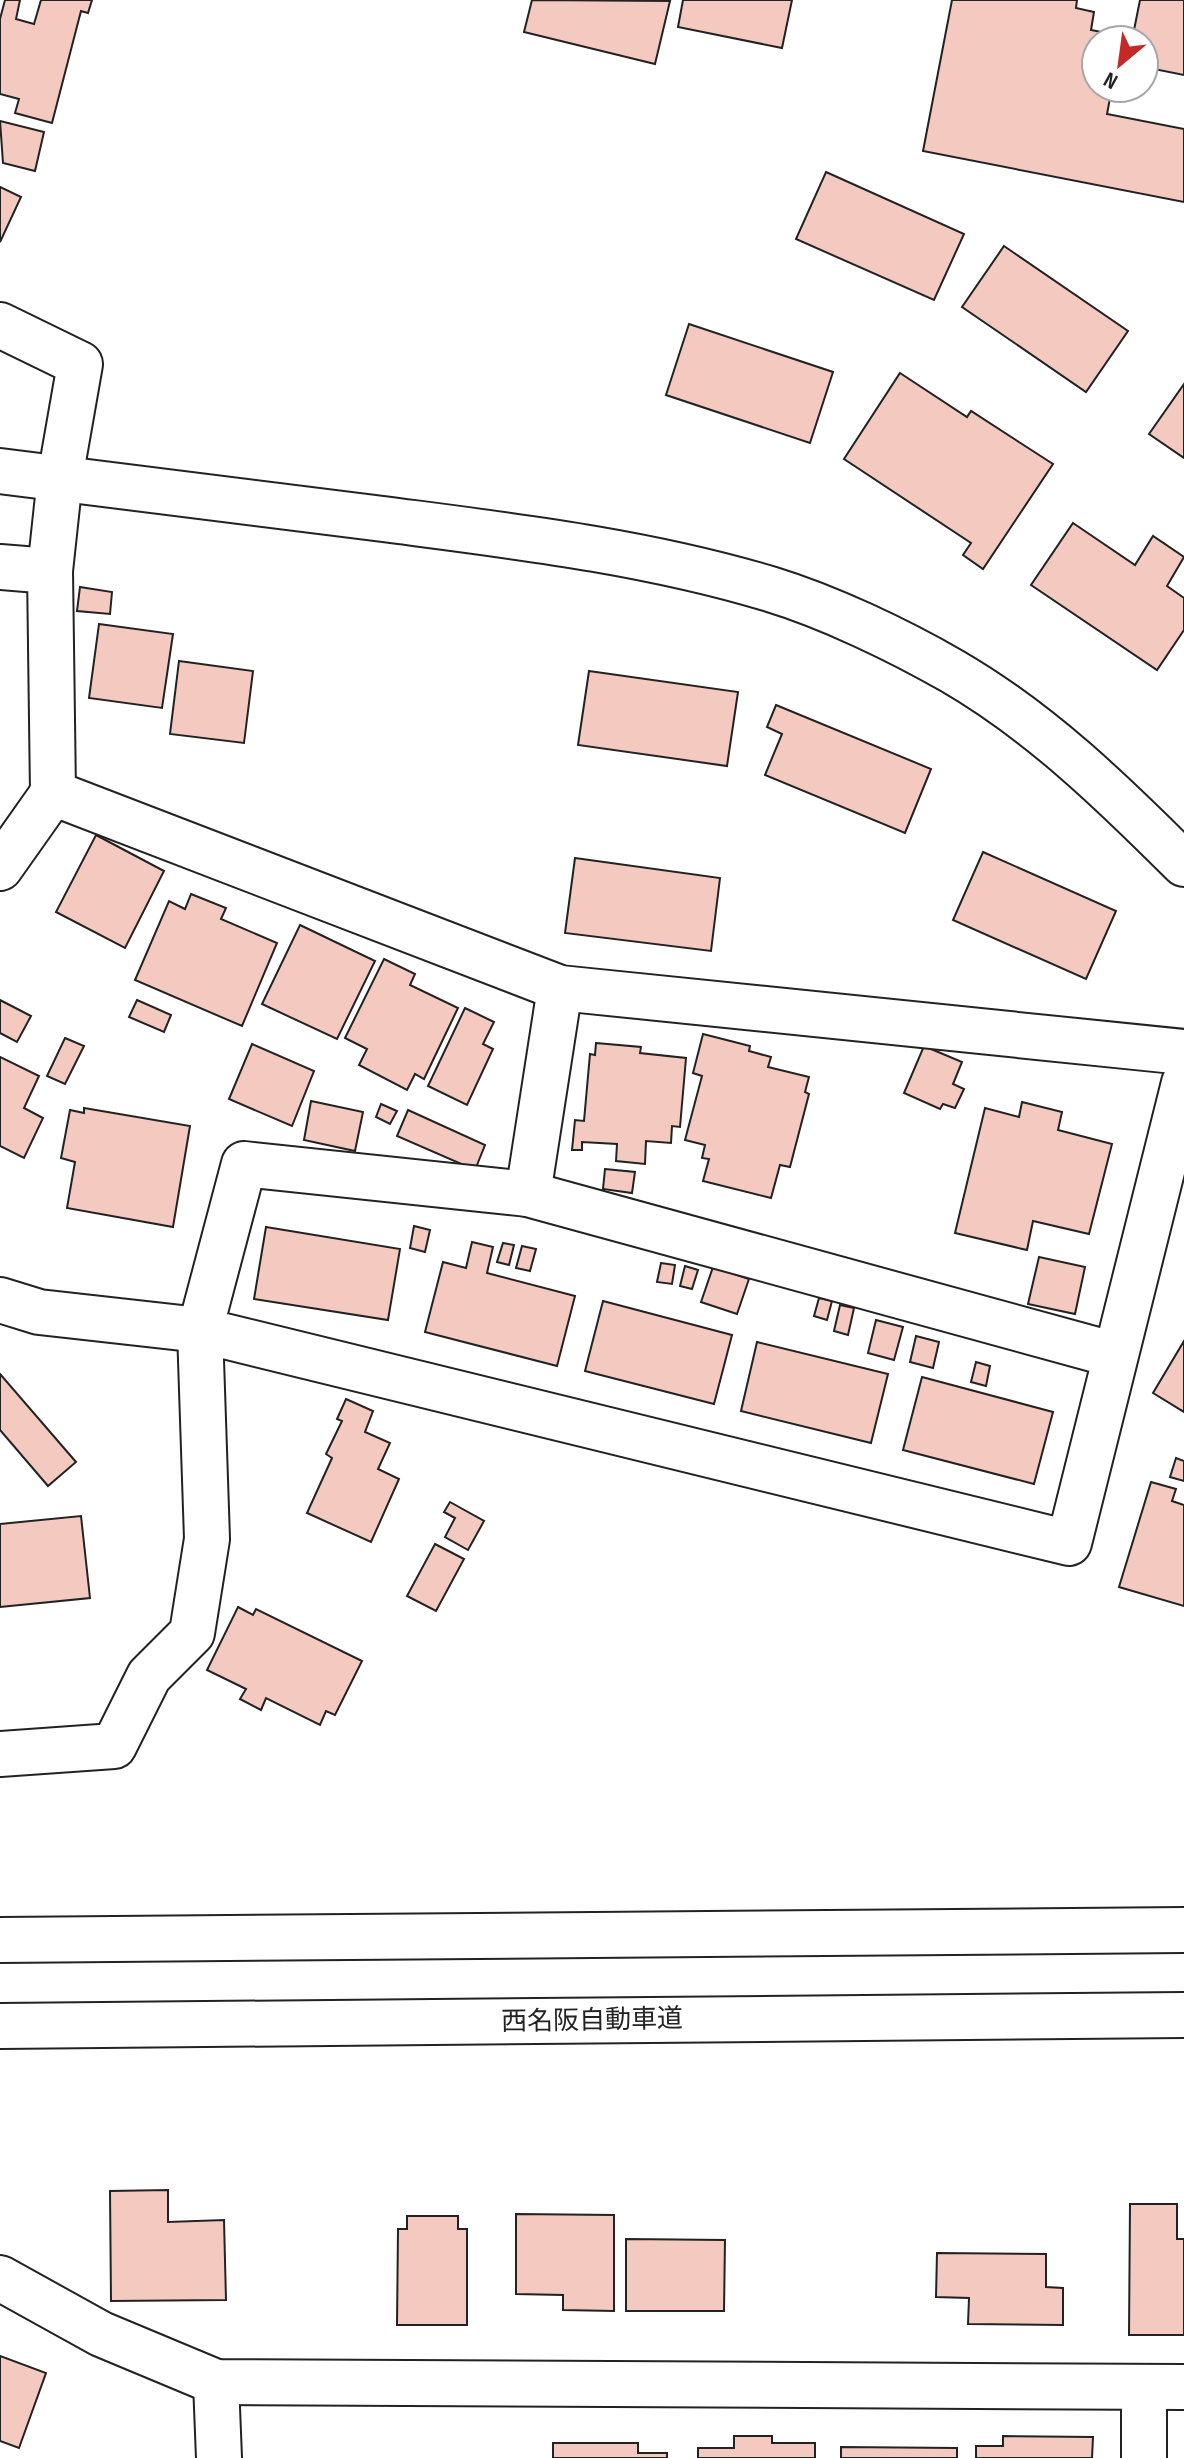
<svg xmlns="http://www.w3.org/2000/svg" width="1184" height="2458" font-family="'Sofia Sans Condensed','Noto Sans JP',sans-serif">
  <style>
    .building { fill: #f3c9c0; stroke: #222; stroke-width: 2 }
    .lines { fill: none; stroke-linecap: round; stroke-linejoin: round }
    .minor-casing { stroke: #222; stroke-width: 48 }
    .highway-casing { stroke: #222; stroke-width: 48 }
    .minor { stroke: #fff; stroke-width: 44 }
    .highway { stroke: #fff; stroke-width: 44 }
    .labels { text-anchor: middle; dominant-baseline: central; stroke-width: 6; stroke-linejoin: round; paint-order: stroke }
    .street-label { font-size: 26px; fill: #222; stroke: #fff }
  </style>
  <rect width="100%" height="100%" fill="#fff"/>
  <g class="building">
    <polygon points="5,0 20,0 16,19 34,24 41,0 92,0 88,13 81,11 52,123 15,113 19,99 0,94 0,19"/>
    <polygon points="532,0 670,1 655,64 524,32"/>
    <polygon points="683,0 792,0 782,48 678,27"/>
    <polygon points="952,0 1077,0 1076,8 1094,12 1091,30 1122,36 1121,40 1096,40 1096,88 1112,88 1107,114 1184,129 1184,202 923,151"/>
    <polygon points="1140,0 1184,0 1184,75 1144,67 1144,40 1132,40"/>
    <polygon points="0,121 44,132 35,171 3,163"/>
    <polygon points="826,172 964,234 934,300 796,239"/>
    <polygon points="0,187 21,197 0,242"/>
    <polygon points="1004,246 1128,331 1086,392 962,307"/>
    <polygon points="689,324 833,372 810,443 666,395"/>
    <polygon points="900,373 967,417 971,411 1053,464 983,569 963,555 971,543 844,459"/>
    <polygon points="1184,384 1184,458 1149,434"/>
    <polygon points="1073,523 1135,565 1153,536 1184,557 1167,586 1184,598 1184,630 1157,670 1031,585"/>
    <polygon points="80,587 112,592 110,614 77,611"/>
    <polygon points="99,624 173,634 162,708 89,698"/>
    <polygon points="179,661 253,671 244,743 170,734"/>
    <polygon points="589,671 738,692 727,766 578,745"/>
    <polygon points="776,705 931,769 905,833 765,775 782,734 767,727"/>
    <polygon points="96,835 164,871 125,948 56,912"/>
    <polygon points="983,852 1116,911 1086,979 953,920"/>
    <polygon points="575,858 720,878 711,951 565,933"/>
    <polygon points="191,894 226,908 221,919 277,943 242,1026 135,980 169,901 185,909"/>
    <polygon points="300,925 375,961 337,1039 262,1004"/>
    <polygon points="384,959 415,974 410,985 458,1008 424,1079 415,1074 407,1090 359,1065 367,1049 345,1038"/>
    <polygon points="0,1000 31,1016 17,1042 0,1033"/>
    <polygon points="137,1000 171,1015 164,1032 129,1017"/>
    <polygon points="465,1008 494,1022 483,1044 493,1049 467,1105 428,1086"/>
    <polygon points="703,1034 750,1046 749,1051 771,1057 768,1067 809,1077 805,1092 809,1094 790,1167 780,1165 771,1198 703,1181 709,1159 702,1158 705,1145 685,1140 702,1076 693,1073"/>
    <polygon points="65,1038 84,1046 65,1084 47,1076"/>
    <polygon points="596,1043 641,1047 640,1053 686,1058 680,1127 672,1126 671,1143 646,1141 645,1164 616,1161 617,1144 582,1142 582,1150 572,1150 575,1120 584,1121 590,1054 595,1055"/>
    <polygon points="252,1044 314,1071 292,1126 229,1099"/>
    <polygon points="924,1046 962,1062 953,1084 964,1089 955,1108 943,1104 940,1109 904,1093"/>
    <polygon points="0,1057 39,1076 24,1108 43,1118 24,1158 0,1146"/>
    <polygon points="311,1101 363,1112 355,1151 304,1140"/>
    <polygon points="1022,1102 1062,1112 1058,1130 1112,1144 1089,1234 1033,1221 1027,1250 955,1233 985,1108 1019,1117"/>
    <polygon points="381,1104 397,1111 390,1124 376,1117"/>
    <polygon points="84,1108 190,1126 173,1227 67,1208 75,1162 61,1158 70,1110 84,1113"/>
    <polygon points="408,1110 485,1145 475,1170 397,1136"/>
    <polygon points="605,1169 635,1172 632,1193 603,1189"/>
    <polygon points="414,1226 430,1230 425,1252 410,1248"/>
    <polygon points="266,1227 400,1249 388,1320 254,1299"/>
    <polygon points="472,1242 493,1247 487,1273 575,1296 557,1366 425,1332 443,1262 466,1268"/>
    <polygon points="503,1243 514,1245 509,1265 497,1262"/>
    <polygon points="522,1246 536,1249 530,1271 516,1268"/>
    <polygon points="1039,1257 1085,1267 1075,1314 1028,1304"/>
    <polygon points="661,1263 675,1265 672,1284 657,1282"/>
    <polygon points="685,1266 698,1270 692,1289 680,1286"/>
    <polygon points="713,1267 749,1279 737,1314 701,1302"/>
    <polygon points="819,1298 832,1301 827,1320 814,1316"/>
    <polygon points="603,1301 732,1335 714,1404 585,1371"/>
    <polygon points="840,1305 854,1308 848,1335 834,1331"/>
    <polygon points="876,1320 903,1327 894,1360 868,1353"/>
    <polygon points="916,1336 939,1342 933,1368 910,1362"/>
    <polygon points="1184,1341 1184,1412 1153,1393"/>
    <polygon points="757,1342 888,1374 871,1443 741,1411"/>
    <polygon points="976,1362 990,1366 986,1386 971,1382"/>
    <polygon points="0,1374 76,1462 48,1486 0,1430"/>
    <polygon points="922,1377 1053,1412 1034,1484 903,1450"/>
    <polygon points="346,1399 373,1411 365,1432 390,1443 378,1469 399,1479 371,1542 307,1513 332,1458 326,1454 342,1421 337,1419"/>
    <polygon points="1176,1458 1184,1461 1184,1481 1170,1477"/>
    <polygon points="1151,1482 1176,1489 1172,1501 1184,1505 1184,1606 1119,1587"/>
    <polygon points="450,1502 484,1521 468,1550 445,1537 455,1518 444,1512"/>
    <polygon points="81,1516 90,1598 0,1607 0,1524"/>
    <polygon points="435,1544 464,1559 436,1611 407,1596"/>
    <polygon points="238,1607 253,1615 256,1609 362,1661 335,1715 326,1711 320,1725 266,1698 261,1710 240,1699 246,1689 207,1670"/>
    <polygon points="168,2190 168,2222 224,2220 226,2300 111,2301 110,2191"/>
    <polygon points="1130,2204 1177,2204 1177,2239 1184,2239 1184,2335 1129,2335"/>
    <polygon points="516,2214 614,2215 614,2311 563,2310 563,2295 516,2294"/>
    <polygon points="407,2216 458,2216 458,2229 467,2229 467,2325 397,2325 398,2229 407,2229"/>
    <polygon points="626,2239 725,2240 724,2311 626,2311"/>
    <polygon points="937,2253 1046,2254 1046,2287 1063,2288 1063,2325 968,2324 969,2298 936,2297"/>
    <polygon points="0,2356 46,2373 19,2448 0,2441"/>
    <polygon points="734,2436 772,2436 772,2443 815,2443 815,2458 698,2458 698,2448 734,2448"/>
    <polygon points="1003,2436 1093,2437 1092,2458 976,2458 976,2446 1003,2446"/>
    <polygon points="553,2443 638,2443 638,2453 667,2453 667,2458 553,2458"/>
    <polygon points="841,2447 957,2448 957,2458 841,2458"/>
  </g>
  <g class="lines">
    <defs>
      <g id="minor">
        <polyline points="0,325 80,364 60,478 50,571"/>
        <path d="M0,471C128,488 256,503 383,519C513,536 644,551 770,589C829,607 898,640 952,671C1040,722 1113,793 1184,864"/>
        <polyline points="0,567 50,571 53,793 560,988 1184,1052"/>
        <polyline points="0,868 53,793"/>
        <polyline points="528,1194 560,988"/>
        <polyline points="0,1300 39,1312 200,1330 207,1539 192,1633 149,1676 114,1746 0,1754"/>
        <polyline points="1115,1355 528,1194 244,1164 200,1330 1069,1543 1184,1083"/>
        <polyline points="0,2278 101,2334 216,2382 1184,2387"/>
        <polyline points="216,2382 219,2458"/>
        <polyline points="1144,2387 1144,2458"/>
      </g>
      <g id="highway">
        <polyline points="0,1940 1184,1930"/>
        <polyline points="0,2026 1184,2015"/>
      </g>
    </defs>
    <use href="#minor" class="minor-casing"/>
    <use href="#highway" class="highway-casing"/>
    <use href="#minor" class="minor"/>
    <use href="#highway" class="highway"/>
  </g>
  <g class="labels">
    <g class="street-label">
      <text transform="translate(592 2021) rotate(-1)">西名阪自動車道</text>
    </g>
  </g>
  <g transform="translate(1120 64) rotate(209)"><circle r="38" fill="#ffffff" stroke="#a7a7a7" stroke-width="2"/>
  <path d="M0-6L14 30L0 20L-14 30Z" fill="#c62828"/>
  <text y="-12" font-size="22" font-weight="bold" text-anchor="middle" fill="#222222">N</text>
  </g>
</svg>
